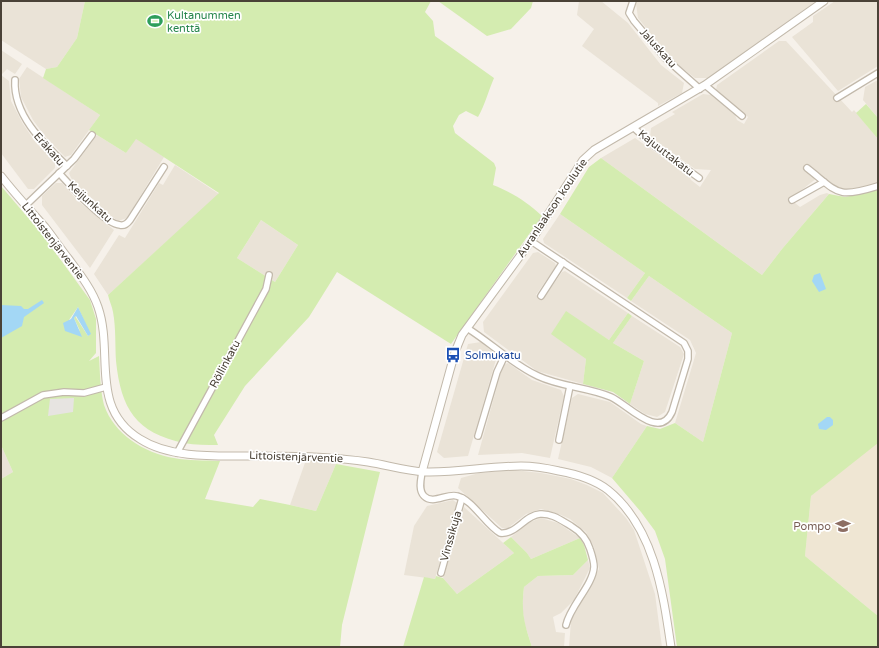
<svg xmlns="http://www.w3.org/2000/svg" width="879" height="648" viewBox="0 0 879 648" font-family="'Varela Round',sans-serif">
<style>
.residential{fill:#eae3d7}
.education{fill:#efe6d3}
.green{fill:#d4ecb0;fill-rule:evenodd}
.parking{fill:#e7e4e1}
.water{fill:#a3d7f5}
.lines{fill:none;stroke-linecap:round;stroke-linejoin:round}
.minor-casing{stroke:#c2b9ab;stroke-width:8}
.tertiary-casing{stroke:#c2b9ab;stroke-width:9}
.minor{stroke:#fff;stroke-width:5.5}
.tertiary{stroke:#fff;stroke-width:7}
.labels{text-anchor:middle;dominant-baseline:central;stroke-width:3.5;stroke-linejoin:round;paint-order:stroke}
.leisure-label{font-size:11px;fill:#27864d;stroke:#fff;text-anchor:start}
.street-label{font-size:11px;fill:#4a4237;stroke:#fff}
.transit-label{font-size:11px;fill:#164399;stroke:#fff;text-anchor:start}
.education-label{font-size:11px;fill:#785e54;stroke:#fff;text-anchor:end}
</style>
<rect width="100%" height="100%" fill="#f6f1ea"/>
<g class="residential">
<polygon points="1,1 85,1 77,38 57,67 46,69 1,40"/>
<polygon points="579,1 601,1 628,23 661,65 684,83 682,93 658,106 658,103 582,46 594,29 577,15"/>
<polygon points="638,1 816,1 738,58 708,78 695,78 672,60 638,18 636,4"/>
<polygon points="835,1 878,1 878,66 838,91 792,37 813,22 813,16"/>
<polygon points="779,41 786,41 852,112 854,110 878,139 878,184 853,191 843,190 836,188 809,165 806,169 817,178 790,199 800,207 820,195 827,193 829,194 782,249 762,275 601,158 635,138 689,176 691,180 700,187 711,170 695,169 650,137 651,128 675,114 672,112 703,94 711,95 735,115 737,120 744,124 748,117 716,90 717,85"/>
<polygon points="1,50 22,64 15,74 7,69 1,75 9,81 11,101 23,124 36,143 55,161 55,168 34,189 28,189 1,153"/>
<polygon points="27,67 100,115 71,155 65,157 44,135 33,120 21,97 19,79"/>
<polygon points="878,80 878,118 863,100 865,87"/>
<polygon points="97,135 126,153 135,138 164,157 127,218 118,221 103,210 86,195 71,178 69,173"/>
<polygon points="175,165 219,194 108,295 94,274 119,235 125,238 159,183 163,185"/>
<polygon points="56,183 62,183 78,201 114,230 90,268 42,205 42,196"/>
<polygon points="560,214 645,273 627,298 544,243 543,239"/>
<polygon points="261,220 298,245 275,282 237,258"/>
<polygon points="538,252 555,263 556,266 536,295 543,299 562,272 565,271 628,313 609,340 566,312 552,333 586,359 583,384 537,371 484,332 483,322 533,253"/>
<polygon points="649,276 732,333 703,442 675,423 696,353 690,340 631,301"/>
<polygon points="632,316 680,347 684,354 665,412 657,417 645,414 630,404 644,361 613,343"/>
<polygon points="481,342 497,356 468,456 444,458 437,452 468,344"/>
<polygon points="508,363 532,380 561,390 564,396 550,458 522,453 478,455 503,365"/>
<polygon points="578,394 610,402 641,424 647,426 612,478 591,467 558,459 572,398"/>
<polygon points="1,445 13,472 1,479"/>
<polygon points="306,460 336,464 316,511 290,505"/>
<polygon points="513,470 541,473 571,479 587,485 603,493 626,518 634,530 655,594 662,647 569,647 571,621 599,569 594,547 586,532 570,519 561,515 541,509 526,514 508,528 502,528 458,488 461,478 479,473"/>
<polygon points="453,500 457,503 435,579 404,575 414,526 427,506"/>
<polygon points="464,507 514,553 457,594 443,578"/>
<polygon points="541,518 558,523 580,538 531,559 527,553 511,537 530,522"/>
<polygon points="588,560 590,568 574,600 561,613 553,617 556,632 565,633 564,647 532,647 525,625 522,607 524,587 538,576 573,575"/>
</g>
<polygon class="education" points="877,442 878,443 878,616 805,556 811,496"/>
<g class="green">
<path d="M85 1H431L425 12 433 21 435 36 494 78C488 92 485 105 478 117L466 111 459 115 453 126 455 133 494 163 496 168 493 185C513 193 527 202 542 216L451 344 337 272 309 317 245 386 214 435 218 445C207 445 195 445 184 443 136 433 121 409 116 361 115 345 116 328 113 312 112 306 109 300 108 295L219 193 136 139 126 153 89 130 100 115 43 78 46 69 57 67 77 38ZM261 220 298 245 275 282 237 258Z"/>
<polygon points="438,1 533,1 531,8 511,29 487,36"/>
<polygon points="866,104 878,118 878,139 856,113"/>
<polygon points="601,158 762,275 782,249 829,194 845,197 878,190 878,443 811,496 805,556 878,616 878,647 677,647 665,559 655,531 641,512 612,478 647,426 660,429 675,423 703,442 732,333 649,276 631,301 627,298 645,273 560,214 589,167"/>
<path d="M1 186 41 233 90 300 96 319V353L89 361 99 356C100 372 100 389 104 405 114 434 144 453 174 458 188 461 205 460 220 461L205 499 253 507 260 499 290 505 316 511 336 464 380 472 342 625 340 647H1V479L13 472 1 445ZM78 307 90 334 88 336 75 316 74 318 80 331 69 320Z"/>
<polygon points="566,311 609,340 628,313 632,316 613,343 644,361 630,404 613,392 583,384 586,359 551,334"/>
<path d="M511 537 527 553 531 559 580 538 584 545 588 560 573 575 538 576 524 587C521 612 524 623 532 647H403L424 577 435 579 436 576 443 578 457 594 514 553 503 543Z"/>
</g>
<polygon class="parking" points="74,398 73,412 48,416 50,399"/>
<g class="water">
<polygon points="820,273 826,289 819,292 812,281 814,275"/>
<polygon points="42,300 44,303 24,317 22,326 1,338 1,305 21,306 24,309 28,309"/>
<polygon points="78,307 91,334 88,336 76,316 74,318 82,337 65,331 63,323 71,319"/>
<polygon points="827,417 830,417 833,420 833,425 826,430 819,429 818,424"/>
</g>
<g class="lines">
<g class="minor-casing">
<g id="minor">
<polyline points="633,1 629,13 634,21 665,58 700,89"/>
<path d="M15 80C13 115 43 143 67 166"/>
<polyline points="705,85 742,116"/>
<polyline points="837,98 878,73"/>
<polyline points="634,128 653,145 699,178"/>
<path d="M807 168C839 193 836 199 878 186"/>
<path d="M59 173C70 185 104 224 120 225 124 226 127 224 130 220L164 167"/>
<polyline points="792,200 824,182"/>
<polyline points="26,205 74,159 92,135"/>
<polyline points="541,296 563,262"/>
<path d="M467 328C491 343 512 364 538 376 561 387 588 387 611 397 627 404 659 441 672 412L688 359V351L684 343 531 241"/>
<polyline points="1,418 43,395 64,392 84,393 106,387"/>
<polyline points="478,436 497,372 505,355"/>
<polyline points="559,440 570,386"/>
<polyline points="177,453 266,289 269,275"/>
<path d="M422 472C421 479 418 490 424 496 433 505 447 493 457 496 473 500 485 524 500 533 516 535 525 515 540 514 552 513 562 521 571 526 581 532 587 539 590 549 592 555 594 561 594 567 593 585 570 606 566 625"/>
<polyline points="441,573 462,498"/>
</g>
</g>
<g class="tertiary-casing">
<g id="tertiary">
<path d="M1 176C15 194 30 210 45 227 53 237 60 248 68 258 79 273 92 289 98 307 114 353 89 408 140 439 174 461 227 455 267 456 301 456 334 457 368 462 387 465 405 471 425 472 457 473 488 466 521 466 533 466 546 468 559 471 575 474 594 479 608 490 654 527 663 592 671 647"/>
<polyline points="422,472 455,352 462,335 531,241 583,160 594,150 705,85 824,1"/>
</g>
</g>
<use href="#minor" class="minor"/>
<use href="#tertiary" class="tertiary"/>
</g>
<defs>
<g id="stadium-bare" transform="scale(1.2)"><path d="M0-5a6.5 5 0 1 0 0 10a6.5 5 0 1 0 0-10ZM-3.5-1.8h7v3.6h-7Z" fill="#2e9e5b" stroke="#fff" stroke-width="2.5" paint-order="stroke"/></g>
<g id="bus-bare" transform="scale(1.2)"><path d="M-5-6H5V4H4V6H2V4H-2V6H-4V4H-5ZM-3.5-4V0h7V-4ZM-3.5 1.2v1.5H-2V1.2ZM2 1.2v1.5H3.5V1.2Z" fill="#1a4fb4" stroke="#fff" stroke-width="2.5" paint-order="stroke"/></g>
<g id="school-bare" transform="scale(1.2)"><path d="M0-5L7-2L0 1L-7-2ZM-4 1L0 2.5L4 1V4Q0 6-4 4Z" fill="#8d6e63" stroke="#fff" stroke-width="2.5" paint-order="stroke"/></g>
</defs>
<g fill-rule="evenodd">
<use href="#stadium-bare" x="155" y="21"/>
<use href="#bus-bare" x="453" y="355"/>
<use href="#school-bare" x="843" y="526"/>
</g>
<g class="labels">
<g class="leisure-label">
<text x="167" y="15">Kultanummen<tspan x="167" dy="13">kenttä</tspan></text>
</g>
<g class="street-label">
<text transform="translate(658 48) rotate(48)">Jaluskatu</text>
<text transform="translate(49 149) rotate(49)">Eräkatu</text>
<text transform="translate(666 153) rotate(38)">Kajuuttakatu</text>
<text transform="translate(90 202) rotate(42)">Keijunkatu</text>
<text transform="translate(552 208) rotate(-56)">Auranlaakson koulutie</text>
<text transform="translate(53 241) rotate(52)">Littoistenjärventie</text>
<text transform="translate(225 364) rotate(-62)">Röllinkatu</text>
<text transform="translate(296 457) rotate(2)">Littoistenjärventie</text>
<text transform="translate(451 536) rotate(-74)">Vinssikuja</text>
</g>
<g class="transit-label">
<text x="465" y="355">Solmukatu</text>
</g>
<g class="education-label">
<text x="831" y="526">Pompo</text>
</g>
</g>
<rect width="879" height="648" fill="none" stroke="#4a4237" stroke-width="4"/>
</svg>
